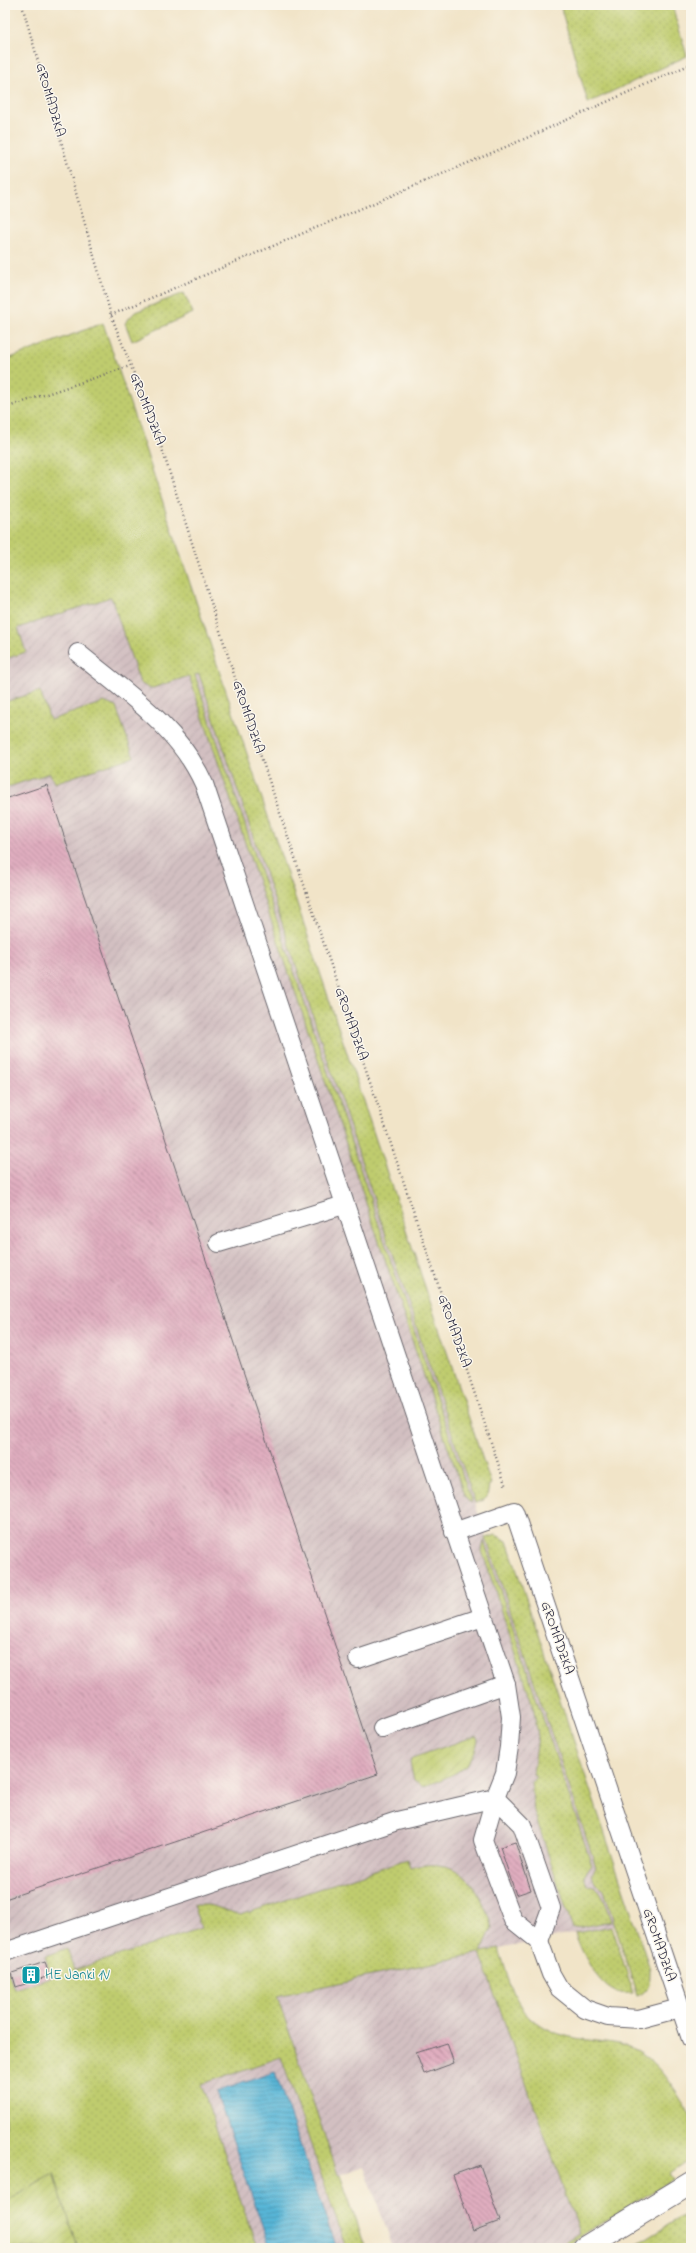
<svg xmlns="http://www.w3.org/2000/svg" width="696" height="2253" viewBox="0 0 696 2253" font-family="'Indie Flower',sans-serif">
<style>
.industrial{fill:url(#industrial-furrows)}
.grass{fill:url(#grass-dots);stroke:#707754}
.garden{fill:url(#garden-furrows);stroke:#707754}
.water{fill:url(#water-rules);stroke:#3e6c89}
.building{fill:url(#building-back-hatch)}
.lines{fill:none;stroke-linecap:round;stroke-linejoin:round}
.service-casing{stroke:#6a666c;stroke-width:20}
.minor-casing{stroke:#6a666c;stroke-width:24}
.path{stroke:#6a666c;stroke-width:2.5;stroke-dasharray:1 3;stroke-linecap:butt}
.service{stroke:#fff;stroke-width:18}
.minor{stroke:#fff;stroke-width:22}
.labels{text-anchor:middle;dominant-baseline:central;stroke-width:3;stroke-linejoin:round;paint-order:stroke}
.street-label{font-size:14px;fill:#22223b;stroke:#fbf7ec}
.culture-label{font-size:14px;fill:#0d838f;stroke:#fbf7ec;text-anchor:start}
</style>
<defs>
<pattern id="industrial-furrows" width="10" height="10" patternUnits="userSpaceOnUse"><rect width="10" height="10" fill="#d2bfc1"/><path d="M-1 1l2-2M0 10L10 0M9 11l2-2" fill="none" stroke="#b4a4a7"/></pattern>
<pattern id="grass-dots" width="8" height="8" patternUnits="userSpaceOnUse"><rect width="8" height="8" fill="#bfcc6e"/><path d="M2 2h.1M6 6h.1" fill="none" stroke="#a4af60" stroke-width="1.8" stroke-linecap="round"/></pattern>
<pattern id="garden-furrows" width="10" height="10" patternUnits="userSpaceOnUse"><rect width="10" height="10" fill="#bfcc6e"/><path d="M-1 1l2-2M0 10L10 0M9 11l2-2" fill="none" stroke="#a4af60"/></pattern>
<pattern id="water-rules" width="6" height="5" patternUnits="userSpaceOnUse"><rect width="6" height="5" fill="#59b6d7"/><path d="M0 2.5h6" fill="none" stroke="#4994b0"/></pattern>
<pattern id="building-back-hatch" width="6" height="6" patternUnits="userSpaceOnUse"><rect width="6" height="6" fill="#e0adbf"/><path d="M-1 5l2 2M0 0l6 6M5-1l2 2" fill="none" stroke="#b58c9c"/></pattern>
</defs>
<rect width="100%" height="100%" fill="#fbf7ec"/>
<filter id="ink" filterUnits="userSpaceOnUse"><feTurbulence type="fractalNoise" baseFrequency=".025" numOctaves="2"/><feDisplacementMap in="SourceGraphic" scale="8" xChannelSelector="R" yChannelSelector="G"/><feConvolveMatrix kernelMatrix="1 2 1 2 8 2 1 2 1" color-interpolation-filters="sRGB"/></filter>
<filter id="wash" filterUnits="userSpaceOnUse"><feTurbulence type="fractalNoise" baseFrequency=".012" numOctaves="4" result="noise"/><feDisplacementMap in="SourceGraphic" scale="16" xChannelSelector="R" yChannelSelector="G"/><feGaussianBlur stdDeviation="0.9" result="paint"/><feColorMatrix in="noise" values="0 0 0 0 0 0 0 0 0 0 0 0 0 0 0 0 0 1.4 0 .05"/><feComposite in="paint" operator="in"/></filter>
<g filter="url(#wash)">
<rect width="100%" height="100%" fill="#f1e4c8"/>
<polygon class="industrial" points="154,540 155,686 199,674 596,1867 592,1875 595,1883 604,1890 616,1925 480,1953 579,2233 554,2248 393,2248 364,2166 339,2175 363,2248 237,2248 179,2101 5,2202 5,621"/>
<g class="grass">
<polygon points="560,5 672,5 687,56 588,103"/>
<polygon points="184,293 193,313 132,341 125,323 135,312"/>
<polygon points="103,323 491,1484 489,1485 487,1497 484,1500 475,1503 199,674 195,675 472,1503 468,1501 464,1495 189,676 150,689 140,683 111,597 18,628 26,652 5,659 5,360"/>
<polygon points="40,691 50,720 104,702 116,707 134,757 54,783 50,773 5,788 5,702"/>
<path d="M496 1535 507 1541 650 1969C650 1982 650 1991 637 1996L604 1890 595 1883 592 1875 596 1867 486 1538Z"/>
<path d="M484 1541 592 1865 584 1876 587 1885C604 1884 606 1909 611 1921L573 1929 534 1812 531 1782 536 1776 533 1774 538 1736 533 1706 482 1551Z"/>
<path d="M407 1859 410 1868C461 1854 479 1886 492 1928L481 1952 499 1949C507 1972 512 2001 531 2018 554 2039 584 2039 614 2043 645 2048 661 2070 678 2095 682 2102 689 2111 691 2119 694 2131 691 2146 691 2158L669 2173 673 2179 561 2248H554L579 2233 480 1953 277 1996 338 2175H340L366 2248H346L281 2057 201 2084 257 2248H78L54 2174 5 2202V1969L7 1968 14 1989 51 1977 45 1956 67 1948 75 1970 201 1928 193 1905H210L241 1915Z"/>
<path d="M612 1926 633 1993C629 1993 624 1994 620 1993 599 1990 581 1951 575 1933Z"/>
<polygon points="688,2213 691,2214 691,2248 630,2248"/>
</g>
<g class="garden">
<path d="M476 1736 478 1739C474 1771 449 1776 423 1787L414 1780 410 1763 412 1758Z"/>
<polygon points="54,2174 78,2248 5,2248 5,2202"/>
</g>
<polygon class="water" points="275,2072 336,2248 270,2248 216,2092"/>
<g id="blocks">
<g class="building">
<polygon points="47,785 378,1774 5,1899 5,799"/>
<polygon points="515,1842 531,1890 516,1895 500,1847"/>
<polygon points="45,1962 49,1976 16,1987 12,1973"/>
<polygon points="447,2043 454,2063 424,2074 416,2053"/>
<polygon points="480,2165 500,2221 473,2231 453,2175"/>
</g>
</g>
</g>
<g filter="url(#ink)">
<use href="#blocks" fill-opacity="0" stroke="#6a666c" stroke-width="1"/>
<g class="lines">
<g class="service-casing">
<g id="service">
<path d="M78 653C125 692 178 726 204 784L506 1684 511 1717 509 1747 505 1773 495 1798 483 1840 513 1920 539 1941 551 1974 559 1988 585 2009 608 2017 639 2019 680 2008"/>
<polyline points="219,1243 344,1205"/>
<polyline points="454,1532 514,1511 691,2039"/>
<polyline points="358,1659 483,1617"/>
<polyline points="382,1728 506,1684"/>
<polyline points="495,1798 522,1825 551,1908 539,1941"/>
<polyline points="5,1952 397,1821 495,1798"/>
</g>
</g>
<g class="minor-casing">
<polyline id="minor" points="584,2248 691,2183"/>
</g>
<g class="path">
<polyline points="22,5 111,315 156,430 245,709 506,1487"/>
<polyline points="111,315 522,140 691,64"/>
<polyline points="5,408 130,366"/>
</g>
<use href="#service" class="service"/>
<use href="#minor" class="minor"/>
</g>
</g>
<defs>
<g id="building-square" transform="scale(1)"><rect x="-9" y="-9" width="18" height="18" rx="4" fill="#0f9aa8" stroke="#fbf7ec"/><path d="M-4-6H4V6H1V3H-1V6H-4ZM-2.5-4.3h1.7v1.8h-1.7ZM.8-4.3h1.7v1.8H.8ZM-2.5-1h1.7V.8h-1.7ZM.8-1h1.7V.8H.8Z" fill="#fff"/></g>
</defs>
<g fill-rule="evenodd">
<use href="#building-square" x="31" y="1975"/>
</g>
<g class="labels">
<g class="street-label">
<text transform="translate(50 100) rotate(74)">GROMADZKA</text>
<text transform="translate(147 409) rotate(69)">GROMADZKA</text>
<text transform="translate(248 717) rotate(72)">GROMADZKA</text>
<text transform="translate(351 1024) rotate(71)">GROMADZKA</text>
<text transform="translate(454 1331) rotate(71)">GROMADZKA</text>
<text transform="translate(557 1638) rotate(71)">GROMADZKA</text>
<text transform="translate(659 1945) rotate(71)">GROMADZKA</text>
</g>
<g class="culture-label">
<text x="45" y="1975">HE Janki 1V</text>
</g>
</g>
<rect width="696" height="2253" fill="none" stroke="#fbf7ec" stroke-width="20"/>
</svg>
